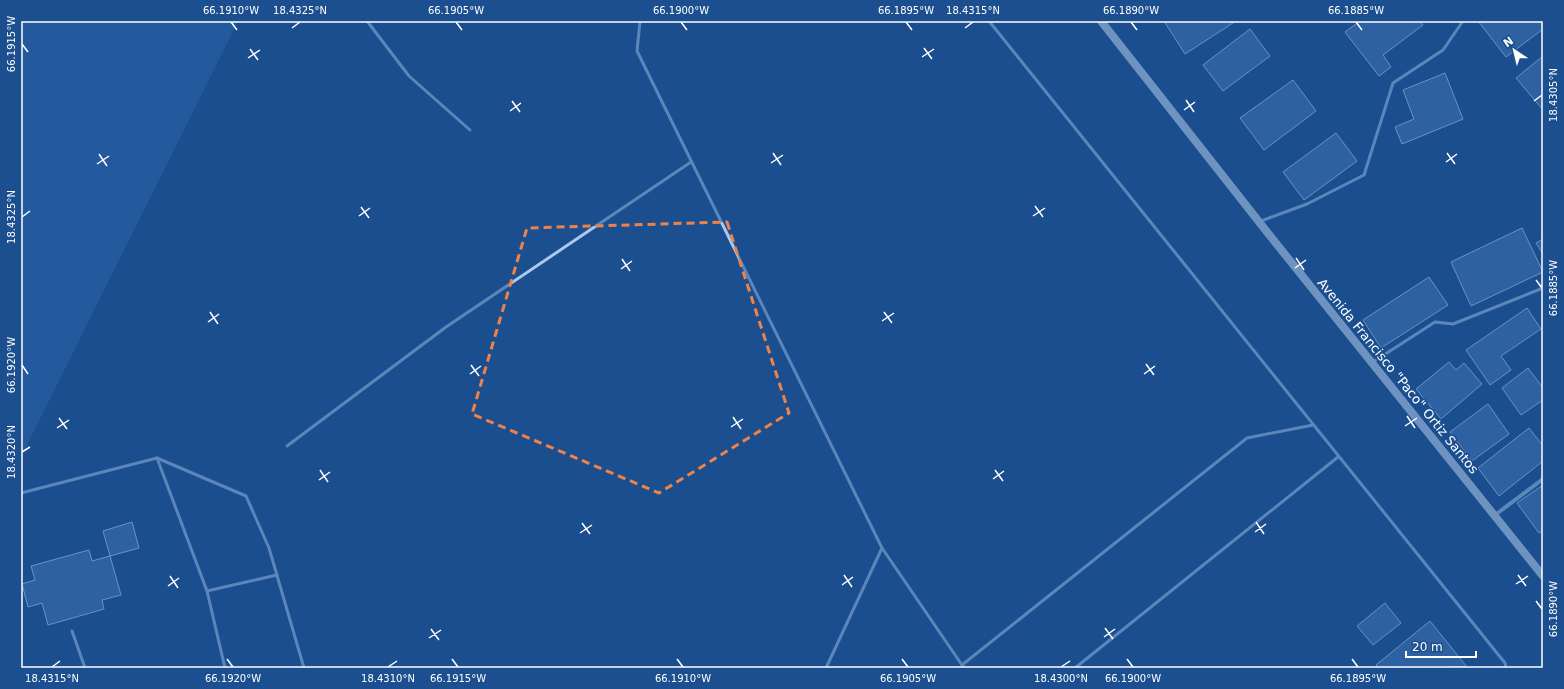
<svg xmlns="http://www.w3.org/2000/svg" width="1564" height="689" viewBox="0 0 1564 689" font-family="'DejaVu Sans',sans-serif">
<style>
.green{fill:#2e69ad}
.building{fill:#4478b7;stroke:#cfe3fa}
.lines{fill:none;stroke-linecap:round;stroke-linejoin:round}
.lane{stroke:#a9c9ee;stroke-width:3}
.street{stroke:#a9c9ee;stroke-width:4}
.secondary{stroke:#d6e6fa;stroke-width:8}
.marked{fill:none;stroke:#ee8249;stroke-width:3;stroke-dasharray:8 5;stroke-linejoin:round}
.ticks{fill:none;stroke:#fff;stroke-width:1.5}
.labels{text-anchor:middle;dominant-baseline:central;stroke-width:3.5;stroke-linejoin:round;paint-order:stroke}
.street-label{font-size:13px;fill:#fff;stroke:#1b4f8f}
.neatline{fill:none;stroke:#fff;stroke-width:1.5}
.ticks-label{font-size:10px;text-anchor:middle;fill:#fff}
</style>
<rect width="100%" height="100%" fill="#1b4f8f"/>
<polygon class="green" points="21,21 238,21 21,457"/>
<g class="building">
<polygon points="1164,21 1236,21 1185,54"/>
<polygon points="1360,21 1420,21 1423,25 1383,55 1391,67 1379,76 1345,32"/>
<polygon points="1478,21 1543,21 1543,29 1506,57"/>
<polygon points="1250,29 1270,56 1223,91 1203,65"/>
<polygon points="1543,56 1543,110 1516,78"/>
<polygon points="1445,73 1463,119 1402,144 1395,127 1414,119 1403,90"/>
<polygon points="1293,80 1316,111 1264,150 1240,118"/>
<polygon points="1336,133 1357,161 1304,200 1283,172"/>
<polygon points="1522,228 1543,272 1471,306 1451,262"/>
<polygon points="1543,239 1543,254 1536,243"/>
<polygon points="1429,277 1448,305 1381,348 1363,320"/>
<polygon points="1527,308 1541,329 1501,356 1511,370 1490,385 1466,350"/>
<polygon points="1449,362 1456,370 1464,363 1482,384 1441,419 1416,389"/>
<polygon points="1528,368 1543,388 1543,400 1521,415 1502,388"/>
<polygon points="1488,404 1509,434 1472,461 1450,432"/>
<polygon points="1529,428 1543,446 1543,461 1499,496 1478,468"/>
<polygon points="1543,485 1543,530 1539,533 1517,503"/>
<polygon points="132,522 139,548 110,556 103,531"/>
<polygon points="89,550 92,561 110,556 121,595 102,600 104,609 48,625 42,603 28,607 22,584 35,580 31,566"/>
<polygon points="1385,603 1401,623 1373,645 1357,626"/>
<polygon points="1430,621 1467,667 1378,668 1376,665"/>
</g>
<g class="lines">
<g class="lane">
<polyline points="367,21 409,76 470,130"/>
<polyline points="640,21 637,51 882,548 826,668"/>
<polyline points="989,21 1505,663 1506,668"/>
<polyline points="1261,221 1307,204 1364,175 1393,83 1443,50 1463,21"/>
<polyline points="1373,362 1435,322 1453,324 1543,288"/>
<polyline points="287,446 446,327 691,162"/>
<polyline points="157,458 207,591 277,575"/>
<polyline points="21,493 157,458 246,496 269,548 304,668"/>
<polyline points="882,548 964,668"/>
<polyline points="207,591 225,668"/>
<polyline points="72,631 85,668"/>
<polyline points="962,665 1247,438 1313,425"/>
<polyline points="1075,668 1338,457"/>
</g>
<polyline class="street" points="1495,515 1543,479"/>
<polyline class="secondary" points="1101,21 1267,232 1543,576"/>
</g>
<path d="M0 0H1564V689H0ZM727 222 789 413 659 493 472 414 527 228Z" fill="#1b4f8f" fill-opacity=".55" fill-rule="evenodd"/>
<path class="marked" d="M727 222 789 413 659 493 472 414 527 228Z"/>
<path class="ticks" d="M231 22 237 30M456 22 462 30M681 22 687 30M906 22 912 30M1131 22 1137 30M1356 22 1362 30M292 28 300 22M965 28 973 22M22 44 28 52M924 48 932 59M250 49 258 60M922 57 934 49M248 58 260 50M1186 100 1194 112M512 101 520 112M1534 101 1542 95M1184 110 1195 102M510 111 521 103M773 153 781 165M1447 153 1455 164M99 154 107 166M1446 162 1457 154M771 163 783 155M97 164 109 156M1035 206 1043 217M361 207 369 218M359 216 370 208M1033 216 1045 208M22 217 30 211M1296 258 1304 270M622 259 630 271M1295 268 1306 260M621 269 632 261M1536 280 1542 288M210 312 218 324M884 312 892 323M882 321 894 313M208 322 219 314M1146 364 1154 375M22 365 28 374M471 365 479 376M470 374 481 366M1144 374 1155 366M1407 416 1415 428M733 417 741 429M59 418 67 429M1405 426 1417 418M731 427 743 419M57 428 69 420M22 452 30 447M320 470 328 482M995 470 1003 481M993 479 1004 471M319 480 330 472M1256 522 1264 534M582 523 590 534M1255 532 1266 524M580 533 592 525M844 575 852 587M1518 575 1526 586M170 576 178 588M1516 584 1528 576M842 585 853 577M168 586 179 578M1536 601 1542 609M1105 628 1113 639M431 629 439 640M1104 637 1115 629M429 638 441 630M227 659 233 667M452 659 458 667M677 659 683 667M902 659 908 667M1127 659 1133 667M1352 659 1358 667M52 667 60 661M388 667 397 661M1061 667 1070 661"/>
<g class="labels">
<g class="street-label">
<text transform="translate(1398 376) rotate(51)">Avenida Francisco "Paco" Ortiz Santos</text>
</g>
</g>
<rect width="1564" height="689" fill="none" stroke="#1b4f8f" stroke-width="44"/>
<g transform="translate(1514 50) rotate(325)" stroke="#1b4f8f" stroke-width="3" paint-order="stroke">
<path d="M0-3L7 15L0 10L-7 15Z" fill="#ffffff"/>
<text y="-6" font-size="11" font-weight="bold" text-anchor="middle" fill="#ffffff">N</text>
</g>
<path d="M1406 651v6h70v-6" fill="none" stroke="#ffffff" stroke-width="2"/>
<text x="1412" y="651" font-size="12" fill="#ffffff" stroke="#1b4f8f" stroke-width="3" paint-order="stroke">20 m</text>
<rect x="22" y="22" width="1520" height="645" class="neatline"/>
<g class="ticks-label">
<text x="231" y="14">66.1910°W</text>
<text x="300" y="14">18.4325°N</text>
<text x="456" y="14">66.1905°W</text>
<text x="681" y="14">66.1900°W</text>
<text x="906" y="14">66.1895°W</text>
<text x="973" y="14">18.4315°N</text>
<text x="1131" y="14">66.1890°W</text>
<text x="1356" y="14">66.1885°W</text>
<text transform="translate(11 44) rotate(-90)" y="4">66.1915°W</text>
<text transform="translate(1553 95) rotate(-90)" y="4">18.4305°N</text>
<text transform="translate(11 217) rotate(-90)" y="4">18.4325°N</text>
<text transform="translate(1553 288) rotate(-90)" y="4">66.1885°W</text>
<text transform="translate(11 365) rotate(-90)" y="4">66.1920°W</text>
<text transform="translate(11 452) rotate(-90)" y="4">18.4320°N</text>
<text transform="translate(1553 609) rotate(-90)" y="4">66.1890°W</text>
<text x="52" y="682">18.4315°N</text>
<text x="233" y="682">66.1920°W</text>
<text x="388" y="682">18.4310°N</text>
<text x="458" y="682">66.1915°W</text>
<text x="683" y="682">66.1910°W</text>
<text x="908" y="682">66.1905°W</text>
<text x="1061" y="682">18.4300°N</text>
<text x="1133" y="682">66.1900°W</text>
<text x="1358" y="682">66.1895°W</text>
</g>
</svg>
